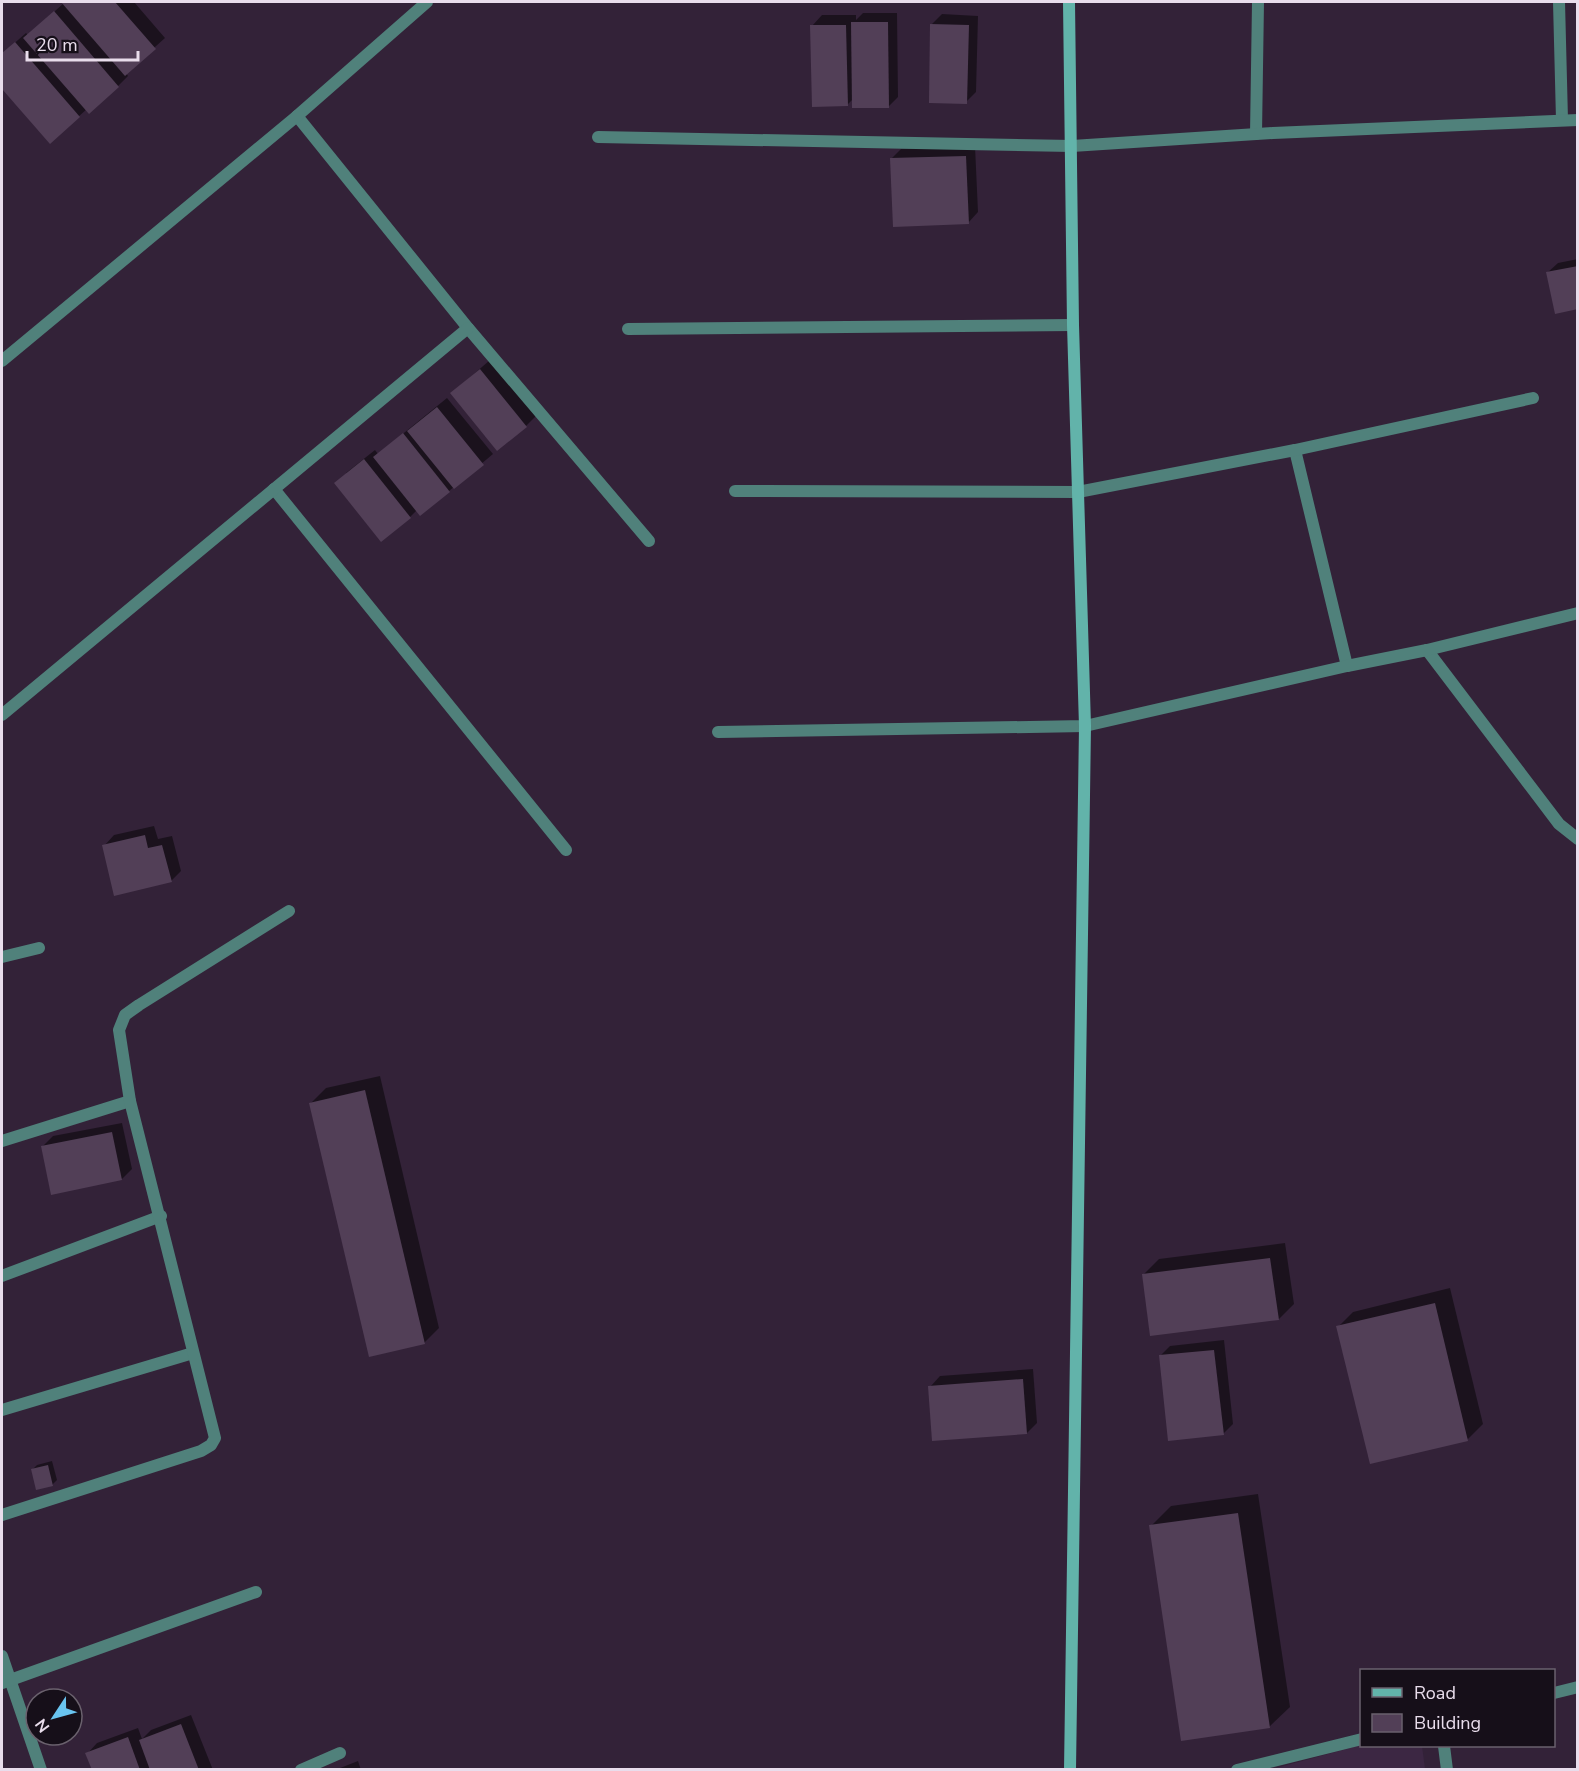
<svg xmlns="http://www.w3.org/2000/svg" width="1579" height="1771" viewBox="0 0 1579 1771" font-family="'Nunito Sans',sans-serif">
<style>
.built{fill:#3c2743}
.shadow{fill:#0007}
.building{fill:#523f57}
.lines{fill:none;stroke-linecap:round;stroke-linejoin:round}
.lane{stroke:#50817b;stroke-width:12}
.street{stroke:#50817b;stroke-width:12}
.secondary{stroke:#62b3aa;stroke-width:12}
</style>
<rect width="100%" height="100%" fill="#332238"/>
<polygon class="built" points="1361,1745 1422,1746 1425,1769 1269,1770"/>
<g class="shadow">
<polygon points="63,2 134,2 165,38 126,73 128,76 118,86 89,111 87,109 50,142 2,86 2,54 26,33 28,35 64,3"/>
<polygon points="863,13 897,13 898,97 888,107 853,99 847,105 812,26 822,15 856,15 856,20"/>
<polygon points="942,14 978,16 976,92 966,102 932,24"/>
<polygon points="975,146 978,212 968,223 891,159 901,149"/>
<polygon points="1578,259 1578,308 1547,273 1558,263"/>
<polygon points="490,360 536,416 526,426 452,393"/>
<polygon points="447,398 493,454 449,491 417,510 410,517 346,473 375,450 378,454"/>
<polygon points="154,826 158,839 172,836 181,871 171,881 104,846 114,835"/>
<polygon points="380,1076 439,1328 424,1343 311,1103 326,1088"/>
<polygon points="122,1123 132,1169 122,1179 43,1146 53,1136"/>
<polygon points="1285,1243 1294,1304 1279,1319 1144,1274 1159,1259"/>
<polygon points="1450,1288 1483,1424 1468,1439 1338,1327 1353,1312"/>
<polygon points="1224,1340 1233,1424 1223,1434 1160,1356 1170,1346"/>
<polygon points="1033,1369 1037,1423 1027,1433 930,1387 940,1376"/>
<polygon points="52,1461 57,1480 52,1485 32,1470 37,1465"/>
<polygon points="1258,1494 1290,1707 1269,1727 1151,1526 1171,1506"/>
<polygon points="191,1715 213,1770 93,1770 87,1754 97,1743 138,1728 142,1739 151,1730"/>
<polygon points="358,1761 361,1770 335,1770"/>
</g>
<g class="building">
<polygon points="61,2 115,2 156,49 125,76"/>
<polygon points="54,11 119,87 89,114 23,38"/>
<polygon points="851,22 888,22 889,108 852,108"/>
<polygon points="930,24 969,25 967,104 929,103"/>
<polygon points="810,25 846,25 848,106 812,107"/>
<polygon points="15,42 80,117 50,144 2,89 2,53"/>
<polygon points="966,156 969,224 893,227 890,158"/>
<polygon points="1578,266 1578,309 1555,314 1546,272"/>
<polygon points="480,369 527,427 497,451 450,393"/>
<polygon points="437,407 484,465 454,489 407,431"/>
<polygon points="403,433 450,492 420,516 373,457"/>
<polygon points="364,459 411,518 381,542 334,483"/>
<polygon points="145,835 148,848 162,845 172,882 114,896 102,845"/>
<polygon points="365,1090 425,1344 369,1357 309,1103"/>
<polygon points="112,1132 122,1180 51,1195 41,1146"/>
<polygon points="1270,1258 1279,1320 1150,1336 1142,1274"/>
<polygon points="1435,1303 1468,1441 1370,1464 1336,1326"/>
<polygon points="1214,1350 1224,1435 1168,1441 1159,1355"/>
<polygon points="1023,1379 1027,1434 932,1441 928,1386"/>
<polygon points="48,1465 53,1486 36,1490 31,1469"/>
<polygon points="1238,1513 1270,1728 1181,1741 1149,1525"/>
<polygon points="181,1724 199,1770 150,1770 139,1740"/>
<polygon points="128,1737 140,1770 92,1770 85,1753"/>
</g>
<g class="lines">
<polyline class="lane" points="1444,1746 1447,1770"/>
<g class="street">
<polyline points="1559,2 1562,120"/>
<polyline points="297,116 468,328 649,541"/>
<polyline points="1256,134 1258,2"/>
<polyline points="598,137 1072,146 1273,133 1578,120"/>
<polyline points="628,329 1073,325"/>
<polyline points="2,361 297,116 427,2"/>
<polyline points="1295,450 1347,666"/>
<polyline points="274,489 566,850"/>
<polyline points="735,491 1078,492 1295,450 1533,398"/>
<polyline points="1427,650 1559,824 1578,839"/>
<polyline points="2,715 468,328"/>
<polyline points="718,732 1085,726 1347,666 1427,650 1578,613"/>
<polyline points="2,957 39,948"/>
<polyline points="2,1141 130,1101"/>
<polyline points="2,1276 161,1216"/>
<polyline points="2,1410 193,1353"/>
<polyline points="2,1515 201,1451 211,1445 215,1438 130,1101 119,1030 125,1015 139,1005 289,911"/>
<polyline points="2,1656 41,1770"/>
<polyline points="2,1683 256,1592"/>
<polyline points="1554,1693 1578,1687"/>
<polyline points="301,1770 340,1753"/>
<polyline points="1237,1770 1362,1739"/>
</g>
<polyline class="secondary" points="1069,2 1073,325 1085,726 1070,1770"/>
</g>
<rect width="1579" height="1771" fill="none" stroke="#e9ddec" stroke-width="6"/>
<rect x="1360" y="1669" width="195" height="78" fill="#160f19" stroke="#6a616d" stroke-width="1.5"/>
<rect x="1372" y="1688" width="30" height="9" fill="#62b3aa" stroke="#6a616d" stroke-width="1.5"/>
<text x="1414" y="1699" font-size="18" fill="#e9ddec">Road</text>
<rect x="1372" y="1714" width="30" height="18" fill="#523f57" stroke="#6a616d" stroke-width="1.5"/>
<text x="1414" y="1729" font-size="18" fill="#e9ddec">Building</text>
<g transform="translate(54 1717) rotate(234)"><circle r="28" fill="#160f19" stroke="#6a616d" stroke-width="1.5"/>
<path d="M0-4.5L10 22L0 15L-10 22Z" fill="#69c4f0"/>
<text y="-9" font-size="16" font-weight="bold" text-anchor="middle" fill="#e9ddec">N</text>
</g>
<path d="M27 51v9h111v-9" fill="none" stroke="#e9ddec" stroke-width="3"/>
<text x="36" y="51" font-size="18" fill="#e9ddec" stroke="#160f19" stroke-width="4.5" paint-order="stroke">20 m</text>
</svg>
